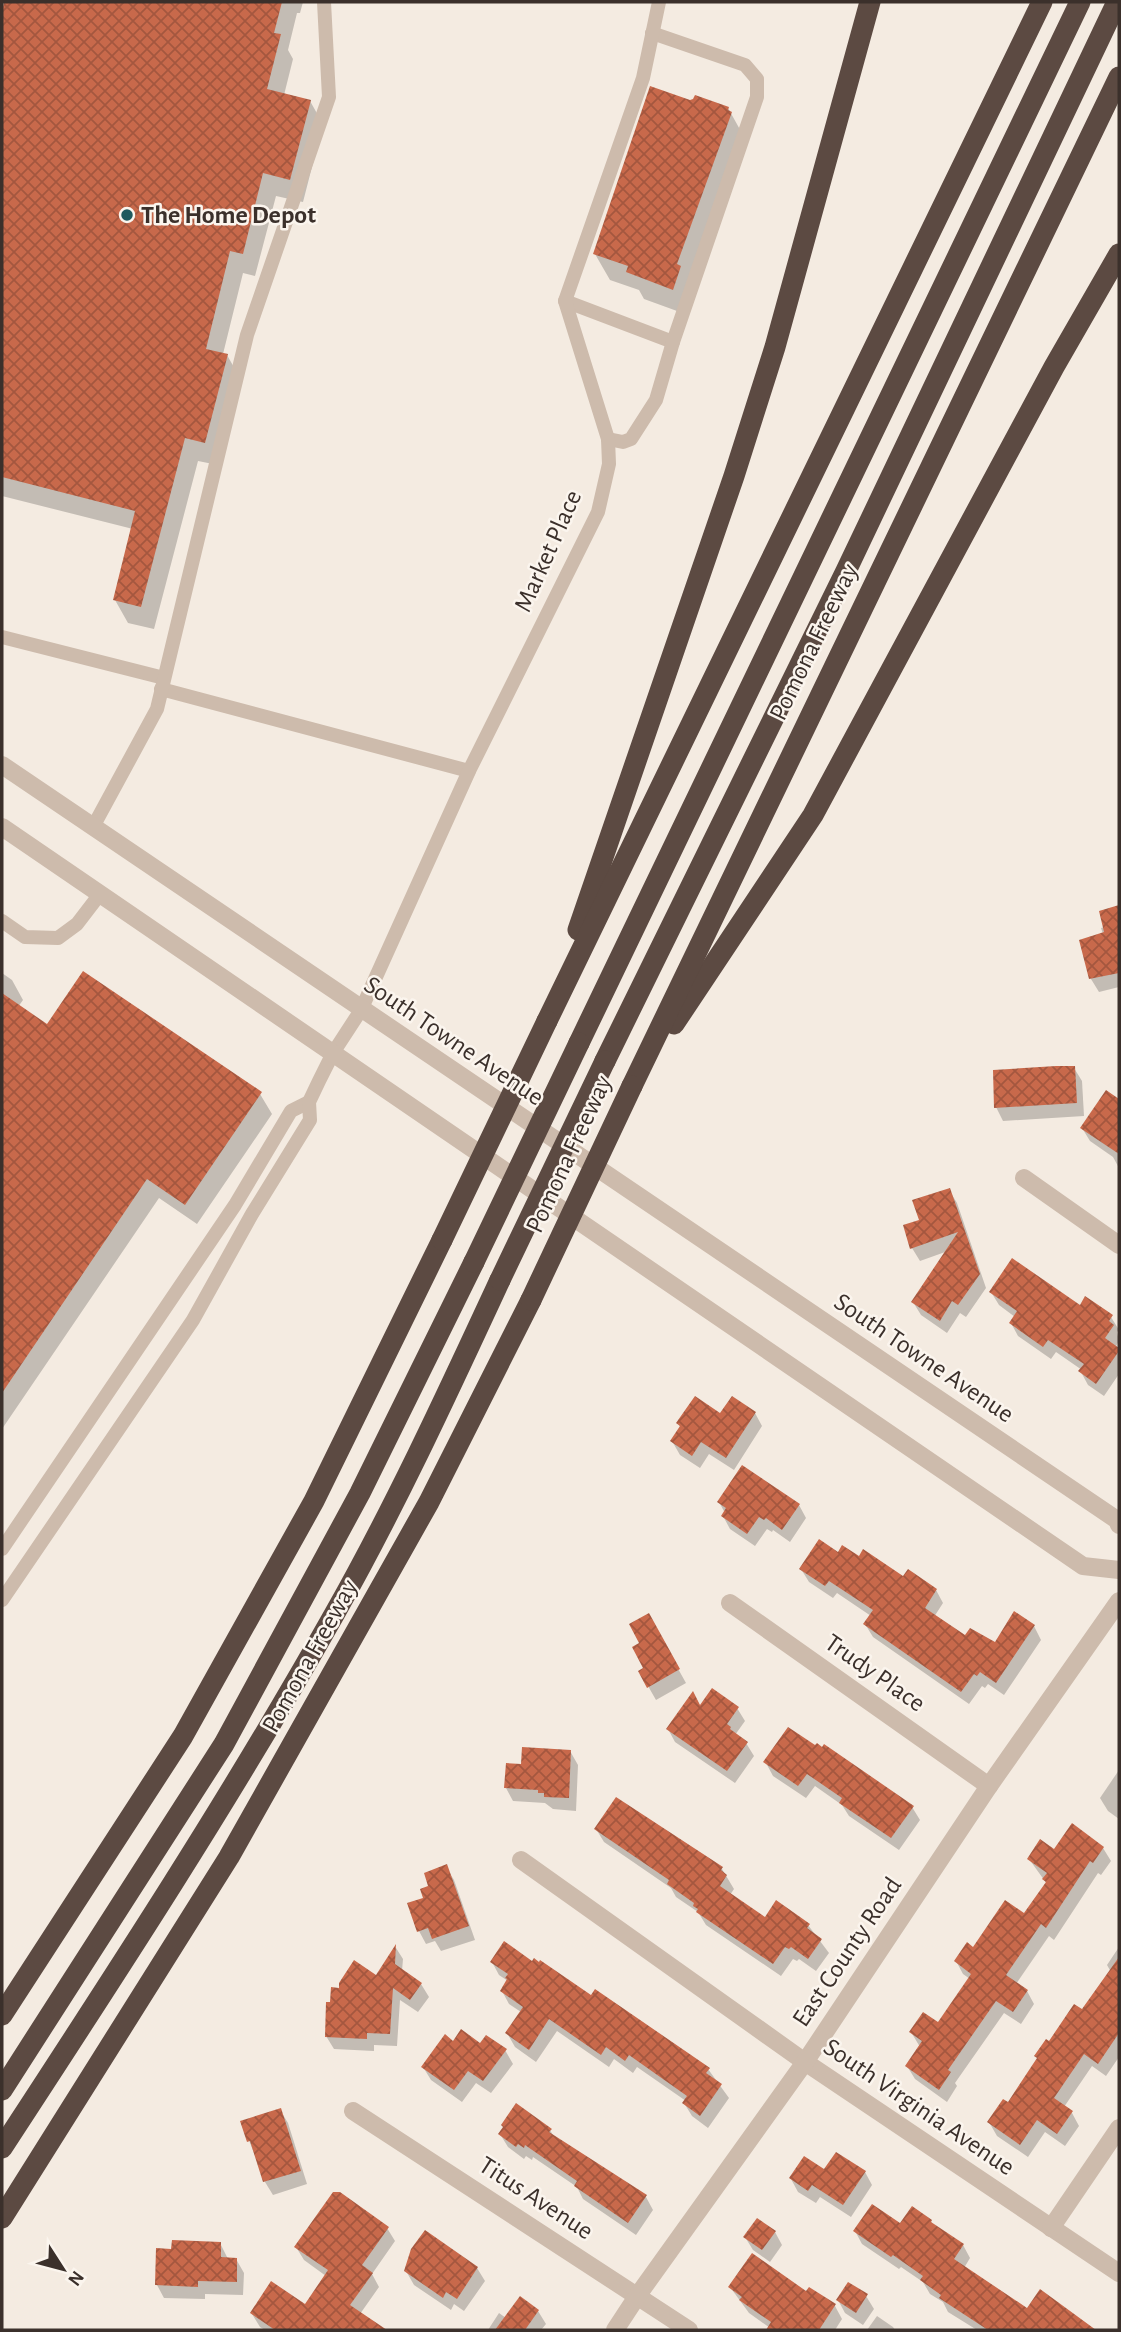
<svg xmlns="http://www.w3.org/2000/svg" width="1121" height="2332" viewBox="0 0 1121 2332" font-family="'Alegreya Sans',sans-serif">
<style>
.shadow{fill:#0003}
.building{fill:url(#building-cross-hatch)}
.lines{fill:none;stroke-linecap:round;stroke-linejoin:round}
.lane{stroke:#cdbbac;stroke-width:14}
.street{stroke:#cdbbac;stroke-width:18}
.highway{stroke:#5c4a42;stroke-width:21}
.highway-bridge{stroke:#5c4a42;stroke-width:21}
.poi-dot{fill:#1f5a5e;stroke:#fbf5ee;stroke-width:2.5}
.labels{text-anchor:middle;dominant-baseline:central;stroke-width:5;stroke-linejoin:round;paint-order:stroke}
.poi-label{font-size:26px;font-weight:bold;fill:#3b302b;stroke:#fbf5ee;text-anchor:start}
.street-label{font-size:26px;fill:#3b302b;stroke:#fbf5ee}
</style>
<defs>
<pattern id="building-cross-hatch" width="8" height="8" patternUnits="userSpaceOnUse" patternTransform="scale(1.75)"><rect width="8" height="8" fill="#c8694b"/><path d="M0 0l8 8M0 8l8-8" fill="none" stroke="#a4573f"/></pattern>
</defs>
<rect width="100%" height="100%" fill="#f4ebe1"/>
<g class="shadow">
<polygon points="6,2 303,2 300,13 297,13 288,50 293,59 284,95 310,101 323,124 303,202 276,196 255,276 243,273 223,354 227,355 240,378 218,465 198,461 154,629 128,623 115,600 133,529 2,496 2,18"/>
<polygon points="690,102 728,108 743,135 688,315 644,299 639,290 610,280 595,254"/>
<polygon points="1119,907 1119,987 1099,992 1091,979 1103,934 1101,928 1105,927 1101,912"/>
<polygon points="2,973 12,980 23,1000 18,1007 47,1026 260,1094 272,1114 197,1224 159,1198 2,1429"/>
<polygon points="1074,1068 1082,1081 1084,1116 1003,1121 996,1107"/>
<polygon points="1106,1092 1119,1101 1119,1168 1113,1157 1090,1141 1082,1128"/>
<polygon points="949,1190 957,1203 986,1288 966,1317 960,1313 947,1333 921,1315 913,1302 948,1251 920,1261 912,1248 921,1221"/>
<polygon points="991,1292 1080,1307 1111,1317 1119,1330 1117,1332 1119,1341 1115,1348 1119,1351 1119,1374 1104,1396 1088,1385 1081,1372 1082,1370 1056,1352 1051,1359 1018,1336 1011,1323 1015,1317 999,1305"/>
<polygon points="755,1413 762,1426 734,1470 709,1454 700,1468 680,1455 672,1441 681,1428 678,1424 721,1415"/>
<polygon points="719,1502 799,1505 806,1518 790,1542 773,1530 772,1532 767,1529 755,1546 730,1529 723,1516 725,1513"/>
<polygon points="838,1554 860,1558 904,1579 936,1590 943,1603 934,1617 965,1638 995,1644 1034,1626 1041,1640 1004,1695 988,1684 985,1688 982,1686 969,1704 873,1637 865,1624 871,1616 837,1593 833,1598 809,1582 801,1569"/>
<polygon points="648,1615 686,1683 656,1700 640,1672 646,1669 642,1643"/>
<polygon points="700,1708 737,1708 745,1721 735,1735 746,1743 754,1756 735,1783 675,1742 668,1729"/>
<polygon points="788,1729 912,1807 920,1820 899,1850 849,1816 842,1805 815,1786 806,1798 773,1776 766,1763"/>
<polygon points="570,1751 578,1765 576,1811 553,1809 545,1803 513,1801 506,1788 523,1765"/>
<polygon points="1119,1770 1119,1819 1108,1811 1100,1798"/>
<polygon points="596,1829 722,1869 734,1889 730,1895 766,1919 808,1925 829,1953 816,1971 799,1959 797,1961 793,1959 781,1976 706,1925 698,1912 676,1897 671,1888 604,1842"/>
<polygon points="1103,1848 1111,1861 1101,1875 1098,1873 1054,1940 1049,1936 1016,1984 1027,1991 1034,2004 1021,2024 1004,2013 955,2083 957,2086 947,2102 915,2079 907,2066 920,2047 911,2032 938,2024 970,1979 963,1974 956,1961 1024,1915 1047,1884 1029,1859 1054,1851"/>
<polygon points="446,1867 454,1880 475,1940 441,1951 435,1941 426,1944 419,1931 409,1904 425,1899 430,1887"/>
<polygon points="1119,1947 1119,2057 1106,2076 1092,2066 1064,2107 1072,2113 1079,2126 1065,2146 1045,2132 1028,2157 997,2136 989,2122 1008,2104 1049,2044 1082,2012 1111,1972 1107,1965"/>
<polygon points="396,1948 403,1959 402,1971 421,1984 429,1997 418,2012 400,2000 397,2046 374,2045 374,2051 334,2049 326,2036 332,2004 341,1990 377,1977"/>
<polygon points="492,1962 533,1963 708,2069 729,2098 708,2128 692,2116 684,2103 686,2101 637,2067 633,2073 614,2059 609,2067 557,2031 536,2062 515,2047 507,2033 521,2012 509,2004 502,1991 508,1981 499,1975"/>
<polygon points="454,2043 481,2045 505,2050 513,2064 491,2093 476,2083 462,2102 431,2080 423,2067"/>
<polygon points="280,2110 288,2123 307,2184 273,2195 265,2182 242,2122"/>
<polygon points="505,2128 550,2130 554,2137 646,2197 653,2210 636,2235 583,2199 577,2187 533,2157 532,2160 526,2156 524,2159 508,2147 500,2134"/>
<polygon points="825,2172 865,2172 872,2185 851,2217 820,2197 816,2203 798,2192 791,2179"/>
<polygon points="931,2221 933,2226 963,2245 970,2258 964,2268 1027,2311 1041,2291 1093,2330 977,2330 948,2312 943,2302 930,2294 923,2282 901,2267 899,2269 862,2244 855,2231"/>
<polygon points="387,2228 395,2241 372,2274 379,2287 360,2314 384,2330 265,2330 260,2327 252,2314 306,2306 326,2276 304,2260 296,2247"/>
<polygon points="775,2232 782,2245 770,2262 753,2250 745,2237"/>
<polygon points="220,2243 228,2259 236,2259 244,2273 243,2295 205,2294 205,2299 164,2298 157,2285 173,2250"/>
<polygon points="477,2268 485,2281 464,2311 454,2304 451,2310 414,2285 406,2271"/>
<polygon points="730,2287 807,2294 835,2306 842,2319 835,2330 773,2330 749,2313"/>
<polygon points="866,2296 874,2309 863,2325 845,2313 838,2300"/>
<polygon points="538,2311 546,2324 541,2330 488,2330 499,2313 506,2318"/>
<polygon points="877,2316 893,2327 895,2330 867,2330"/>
</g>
<g class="building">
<polygon points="4,2 282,2 274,33 281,34 267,89 311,100 290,180 263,173 243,254 230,251 206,349 228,354 205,443 185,438 141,607 113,600 135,511 2,477 2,11"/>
<polygon points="650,86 690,100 693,99 695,95 729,107 728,110 732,112 677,264 681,266 673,290 626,272 628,266 593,254"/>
<polygon points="1119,905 1119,973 1089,979 1079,940 1104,932 1099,911"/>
<polygon points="83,971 262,1092 185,1205 147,1179 2,1393 2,993 47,1024"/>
<polygon points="1056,1066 1075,1066 1077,1103 994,1108 993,1070"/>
<polygon points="1106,1090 1119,1099 1119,1154 1080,1128"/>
<polygon points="950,1188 980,1274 958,1305 952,1301 940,1321 911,1302 958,1232 910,1249 903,1225 919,1220 912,1200"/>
<polygon points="1012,1258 1080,1305 1085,1296 1113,1315 1109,1321 1114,1325 1105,1338 1119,1348 1119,1351 1096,1384 1078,1371 1084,1364 1048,1340 1043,1347 1009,1323 1017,1311 989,1292"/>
<polygon points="695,1396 720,1413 732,1396 756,1412 726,1458 701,1442 692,1456 670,1441 680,1426 676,1423"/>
<polygon points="742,1465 800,1504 782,1530 766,1518 764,1520 759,1517 747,1534 721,1516 726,1508 717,1502"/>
<polygon points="819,1539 838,1552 842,1545 859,1556 863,1549 903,1576 908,1569 937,1589 925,1608 965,1635 970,1628 995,1642 1014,1611 1035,1625 996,1683 980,1672 977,1676 974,1674 961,1692 863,1624 873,1610 829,1581 825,1586 799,1569"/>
<polygon points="649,1613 680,1669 647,1688 638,1671 643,1668 632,1647 639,1643 629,1624"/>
<polygon points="712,1688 739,1707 727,1724 731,1727 730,1729 748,1742 727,1771 666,1729 693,1691 700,1705"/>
<polygon points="788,1727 815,1745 817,1743 822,1747 824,1744 914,1806 891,1838 839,1803 842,1798 807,1774 798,1786 763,1762"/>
<polygon points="522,1747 571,1750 569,1798 544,1797 544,1793 538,1793 538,1790 504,1788 506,1763 521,1764"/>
<polygon points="616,1797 723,1867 721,1870 727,1875 720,1886 765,1917 776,1900 810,1924 807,1928 822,1939 808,1959 791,1947 789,1949 785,1947 773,1964 696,1912 698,1909 693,1906 694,1903 667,1884 669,1880 594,1829"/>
<polygon points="1072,1823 1104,1847 1093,1863 1090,1861 1046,1928 1041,1924 1006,1975 1028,1990 1013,2012 996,2001 948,2070 951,2072 939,2090 905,2066 922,2041 909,2032 923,2012 938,2022 971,1974 954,1961 967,1942 973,1947 1005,1900 1024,1913 1046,1882 1042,1879 1047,1873 1027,1859 1040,1839 1054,1849"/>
<polygon points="447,1864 469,1926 432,1939 428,1928 417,1932 407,1903 423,1898 420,1889 428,1886 424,1873"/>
<polygon points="504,1941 532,1961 534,1958 539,1962 540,1960 591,1995 595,1989 710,2068 706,2073 722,2084 700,2116 682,2103 687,2096 629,2055 625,2061 606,2047 601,2055 549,2019 529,2050 505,2033 523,2007 500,1991 507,1979 505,1978 508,1974 490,1962"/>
<polygon points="396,1944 395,1964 422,1983 410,2000 393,1988 390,2034 367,2033 367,2039 325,2037 326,2002 330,2002 331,1987 339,1988 339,1983 354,1960 376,1975"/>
<polygon points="1119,1957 1119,2033 1098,2064 1084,2054 1054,2098 1073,2111 1057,2134 1037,2120 1020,2145 987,2122 1003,2099 1008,2102 1037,2058 1034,2056 1046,2039 1049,2041 1074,2004 1082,2009"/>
<polygon points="461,2029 480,2043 486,2035 507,2049 483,2081 468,2071 454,2090 421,2067 445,2034 453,2041"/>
<polygon points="516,2103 552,2129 549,2132 647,2195 628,2223 574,2186 577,2181 525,2145 524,2148 518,2144 516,2147 498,2134 503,2127 501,2125"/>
<polygon points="281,2108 301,2171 263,2182 250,2141 247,2142 240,2121"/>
<polygon points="836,2152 866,2171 843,2205 812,2185 808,2191 789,2178 804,2156 824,2169"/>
<polygon points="333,2192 340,2192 389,2227 362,2265 373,2273 350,2305 387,2330 275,2330 250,2313 271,2281 305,2304 328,2270 294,2247"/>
<polygon points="872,2204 900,2223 912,2206 932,2220 931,2222 964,2244 954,2259 1027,2308 1040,2289 1096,2330 988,2330 939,2298 941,2295 920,2280 923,2276 893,2255 891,2257 853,2231"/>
<polygon points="757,2218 776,2231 762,2250 743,2237"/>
<polygon points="425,2230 478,2267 457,2299 446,2292 443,2298 404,2271 411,2249"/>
<polygon points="172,2240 221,2242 221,2257 237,2258 237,2282 198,2281 198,2287 155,2285 156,2248 171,2249"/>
<polygon points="752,2253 806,2291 809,2287 836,2304 819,2330 766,2330 771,2322 739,2300 742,2297 728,2287"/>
<polygon points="848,2282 868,2294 856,2313 836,2300"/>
<polygon points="520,2296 539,2310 525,2330 495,2330"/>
</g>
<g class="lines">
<g class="lane">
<polyline points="565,301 673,342"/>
<polyline points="608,439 623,442 631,439 656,400 673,342 757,97 757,79 745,65 652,33"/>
<polyline points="2,637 164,678"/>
<polyline points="161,689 469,771"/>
<polyline points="93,827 157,709 247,335 329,97 324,2"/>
<polyline points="2,921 25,937 58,938 77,924 100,894"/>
<polyline points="2,1549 235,1205 291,1111 309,1102"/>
<polyline points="2,1600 193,1320 252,1214 310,1120 309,1102 319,1081 333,1053 361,1010 469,771 598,512 609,464 608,439 565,301 643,78 659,2"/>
</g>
<g class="street">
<polyline points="2,765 1117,1520 1119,1525"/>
<polyline points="2,827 1083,1566 1119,1570"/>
<polyline points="1024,1178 1119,1245"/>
<polyline points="730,1603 989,1786"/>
<polyline points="521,1860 805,2062 1119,2273"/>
<polyline points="353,2111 689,2330"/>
<polyline points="1051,2228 1119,2128"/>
<polyline points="615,2330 638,2295 805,2062 989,1786 1119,1601"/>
</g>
<g class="highway">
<polyline points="578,930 734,476 775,347 870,2"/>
<polyline points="547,1021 1042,2"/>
<polyline points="674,1024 813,815 1054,367 1119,254"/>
<polyline points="579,1043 1080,2"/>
<polyline points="605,1061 846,571 1117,2"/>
<polyline points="632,1086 1119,77"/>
<polyline points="2,2015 183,1736 314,1501 442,1240"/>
<polyline points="2,2090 224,1744 360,1493 474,1262"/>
<path d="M2 2148C117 1972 232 1796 335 1613 396 1505 448 1392 500 1280"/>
<polyline points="2,2218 229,1857 429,1502 531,1300"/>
</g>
<g class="highway-bridge">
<polyline points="442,1240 547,1021"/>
<polyline points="474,1262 579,1043"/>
<polyline points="500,1280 605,1061"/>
<polyline points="531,1300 632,1086"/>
</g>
</g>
<circle class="poi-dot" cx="127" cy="215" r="7"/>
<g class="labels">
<g class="poi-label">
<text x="141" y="215">The Home Depot</text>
</g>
<g class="street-label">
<text transform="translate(548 551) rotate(-66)">Market Place</text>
<text transform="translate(814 642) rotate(-64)">Pomona Freeway</text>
<text transform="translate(454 1041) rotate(34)">South Towne Avenue</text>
<text transform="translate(569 1154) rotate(-65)">Pomona Freeway</text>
<text transform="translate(924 1358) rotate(34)">South Towne Avenue</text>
<text transform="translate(310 1656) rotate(-61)">Pomona Freeway</text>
<text transform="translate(875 1673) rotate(35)">Trudy Place</text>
<text transform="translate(847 1952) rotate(-56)">East County Road</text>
<text transform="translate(919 2107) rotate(34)">South Virginia Avenue</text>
<text transform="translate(536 2198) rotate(33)">Titus Avenue</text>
</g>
</g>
<rect width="1121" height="2332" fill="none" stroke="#3b302b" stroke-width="7"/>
<g transform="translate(63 2269) rotate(126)" stroke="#fbf5ee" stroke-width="5" paint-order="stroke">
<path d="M0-5L12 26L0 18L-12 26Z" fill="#3b302b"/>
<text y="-10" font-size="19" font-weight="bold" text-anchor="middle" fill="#3b302b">N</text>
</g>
</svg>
